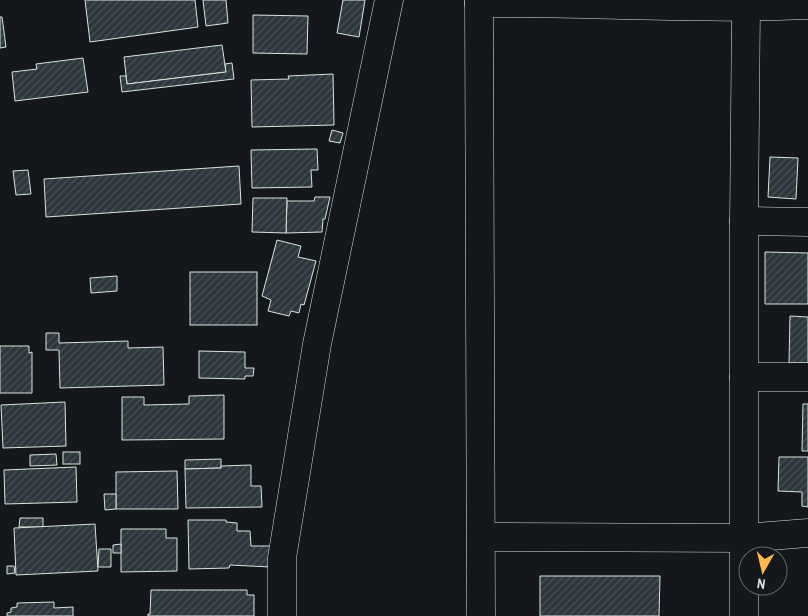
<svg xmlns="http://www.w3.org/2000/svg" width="808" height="616" viewBox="0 0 808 616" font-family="'Archivo Narrow',sans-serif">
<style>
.building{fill:url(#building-hatch);stroke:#d8e6dc}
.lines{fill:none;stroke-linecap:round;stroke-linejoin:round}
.minor-casing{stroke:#d8e6dc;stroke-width:29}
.minor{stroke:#14181c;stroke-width:28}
</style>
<defs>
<pattern id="building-hatch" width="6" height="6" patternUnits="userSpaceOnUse" patternTransform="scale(1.25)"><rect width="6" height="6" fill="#2c363c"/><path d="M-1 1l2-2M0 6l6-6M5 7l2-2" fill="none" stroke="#4a5358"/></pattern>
</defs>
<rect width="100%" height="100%" fill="#14181c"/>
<g class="building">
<polygon points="85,0 195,0 198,27 90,42"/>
<polygon points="203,0 226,0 228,23 206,26"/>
<polygon points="343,0 365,0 359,37 337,33"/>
<polygon points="253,15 308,16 307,54 253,53"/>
<polygon points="0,17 2,17 6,47 0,48"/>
<polygon points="222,45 226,72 127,84 124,57"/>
<polygon points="83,58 88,92 15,101 12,72 37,69 36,64"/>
<polygon points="232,63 234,79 122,92 120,76 126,76 127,84 226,72 225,64"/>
<polygon points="333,74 334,125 252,127 251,80 289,79 288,76"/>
<polygon points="332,130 343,133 340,143 329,141"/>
<polygon points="317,149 318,170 311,170 312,187 252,188 251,150"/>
<polygon points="770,157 798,158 796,199 768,197"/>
<polygon points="239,166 241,204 46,217 44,179"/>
<polygon points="28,170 31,194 16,195 13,171"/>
<polygon points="315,197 330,197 325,219 323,219 322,232 286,233 287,201 314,201"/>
<polygon points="253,198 287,198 286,233 252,232"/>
<polygon points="277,240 301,246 298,257 316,261 304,305 301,304 299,313 291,311 289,316 268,311 271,300 262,296"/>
<polygon points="765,252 808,253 808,304 765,304"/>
<rect x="190" y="272" width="67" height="53"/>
<polygon points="117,276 117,291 91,293 90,278"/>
<polygon points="790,316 808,317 808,363 789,363"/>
<polygon points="46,333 59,333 59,343 128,341 128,348 163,347 164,385 60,388 59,350 46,350"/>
<polygon points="0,346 29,346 29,353 32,352 32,393 0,393"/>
<polygon points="199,351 245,352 245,368 254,368 253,376 245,376 245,379 199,378"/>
<polygon points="224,395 224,439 122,440 122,397 144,397 144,405 189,404 189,396"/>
<polygon points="65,402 66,446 3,448 1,405"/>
<polygon points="803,404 808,404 808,451 802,451"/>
<rect x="63" y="452" width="17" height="12"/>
<polygon points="56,454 57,465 30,466 30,455"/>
<polygon points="779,457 808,457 808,507 802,506 802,492 778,491"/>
<polygon points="221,459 221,468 185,469 185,460"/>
<polygon points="251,465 251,486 261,486 262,507 186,508 185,469 221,468 221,466"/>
<polygon points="76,467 77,502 5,504 4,470"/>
<polygon points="177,471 178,509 116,509 116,472"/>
<polygon points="104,494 116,494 116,509 105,510"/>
<polygon points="20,518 43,518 43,527 19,527"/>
<polygon points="188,520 226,520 226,522 237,523 237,531 250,531 251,546 270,546 271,567 230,565 229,568 189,569"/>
<polygon points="95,524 98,571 16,575 14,528"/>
<polygon points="121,529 166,529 166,538 177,538 177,571 121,572"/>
<polygon points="121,544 121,553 113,553 113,545"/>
<polygon points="99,549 111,549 111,567 98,567"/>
<polygon points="7,566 14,566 15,573 7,574"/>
<polygon points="540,576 660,576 659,616 540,616"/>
<polygon points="151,590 247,590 247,595 254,595 254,616 148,616 148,614 150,614"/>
<polygon points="54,602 54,608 73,607 73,616 7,616 7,613 11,612 11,608 17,607 17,603"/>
</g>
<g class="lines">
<g class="minor-casing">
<g id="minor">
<polyline points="479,0 481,616"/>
<path d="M479 3C588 2 698 10 808 5"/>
<polyline points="744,221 808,222"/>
<polyline points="744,377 808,377"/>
<polyline points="482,537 744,538 808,533"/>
<polyline points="282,616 282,558 317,344 389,0"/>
<polyline points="744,616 744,221 746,8"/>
</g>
</g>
<use href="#minor" class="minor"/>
</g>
<g transform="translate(763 571) rotate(188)"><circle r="24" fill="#14181c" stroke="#626a69"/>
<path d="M0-4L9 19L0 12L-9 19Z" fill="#ffb74d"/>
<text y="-8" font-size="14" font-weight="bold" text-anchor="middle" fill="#d8e6dc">N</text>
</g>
</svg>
